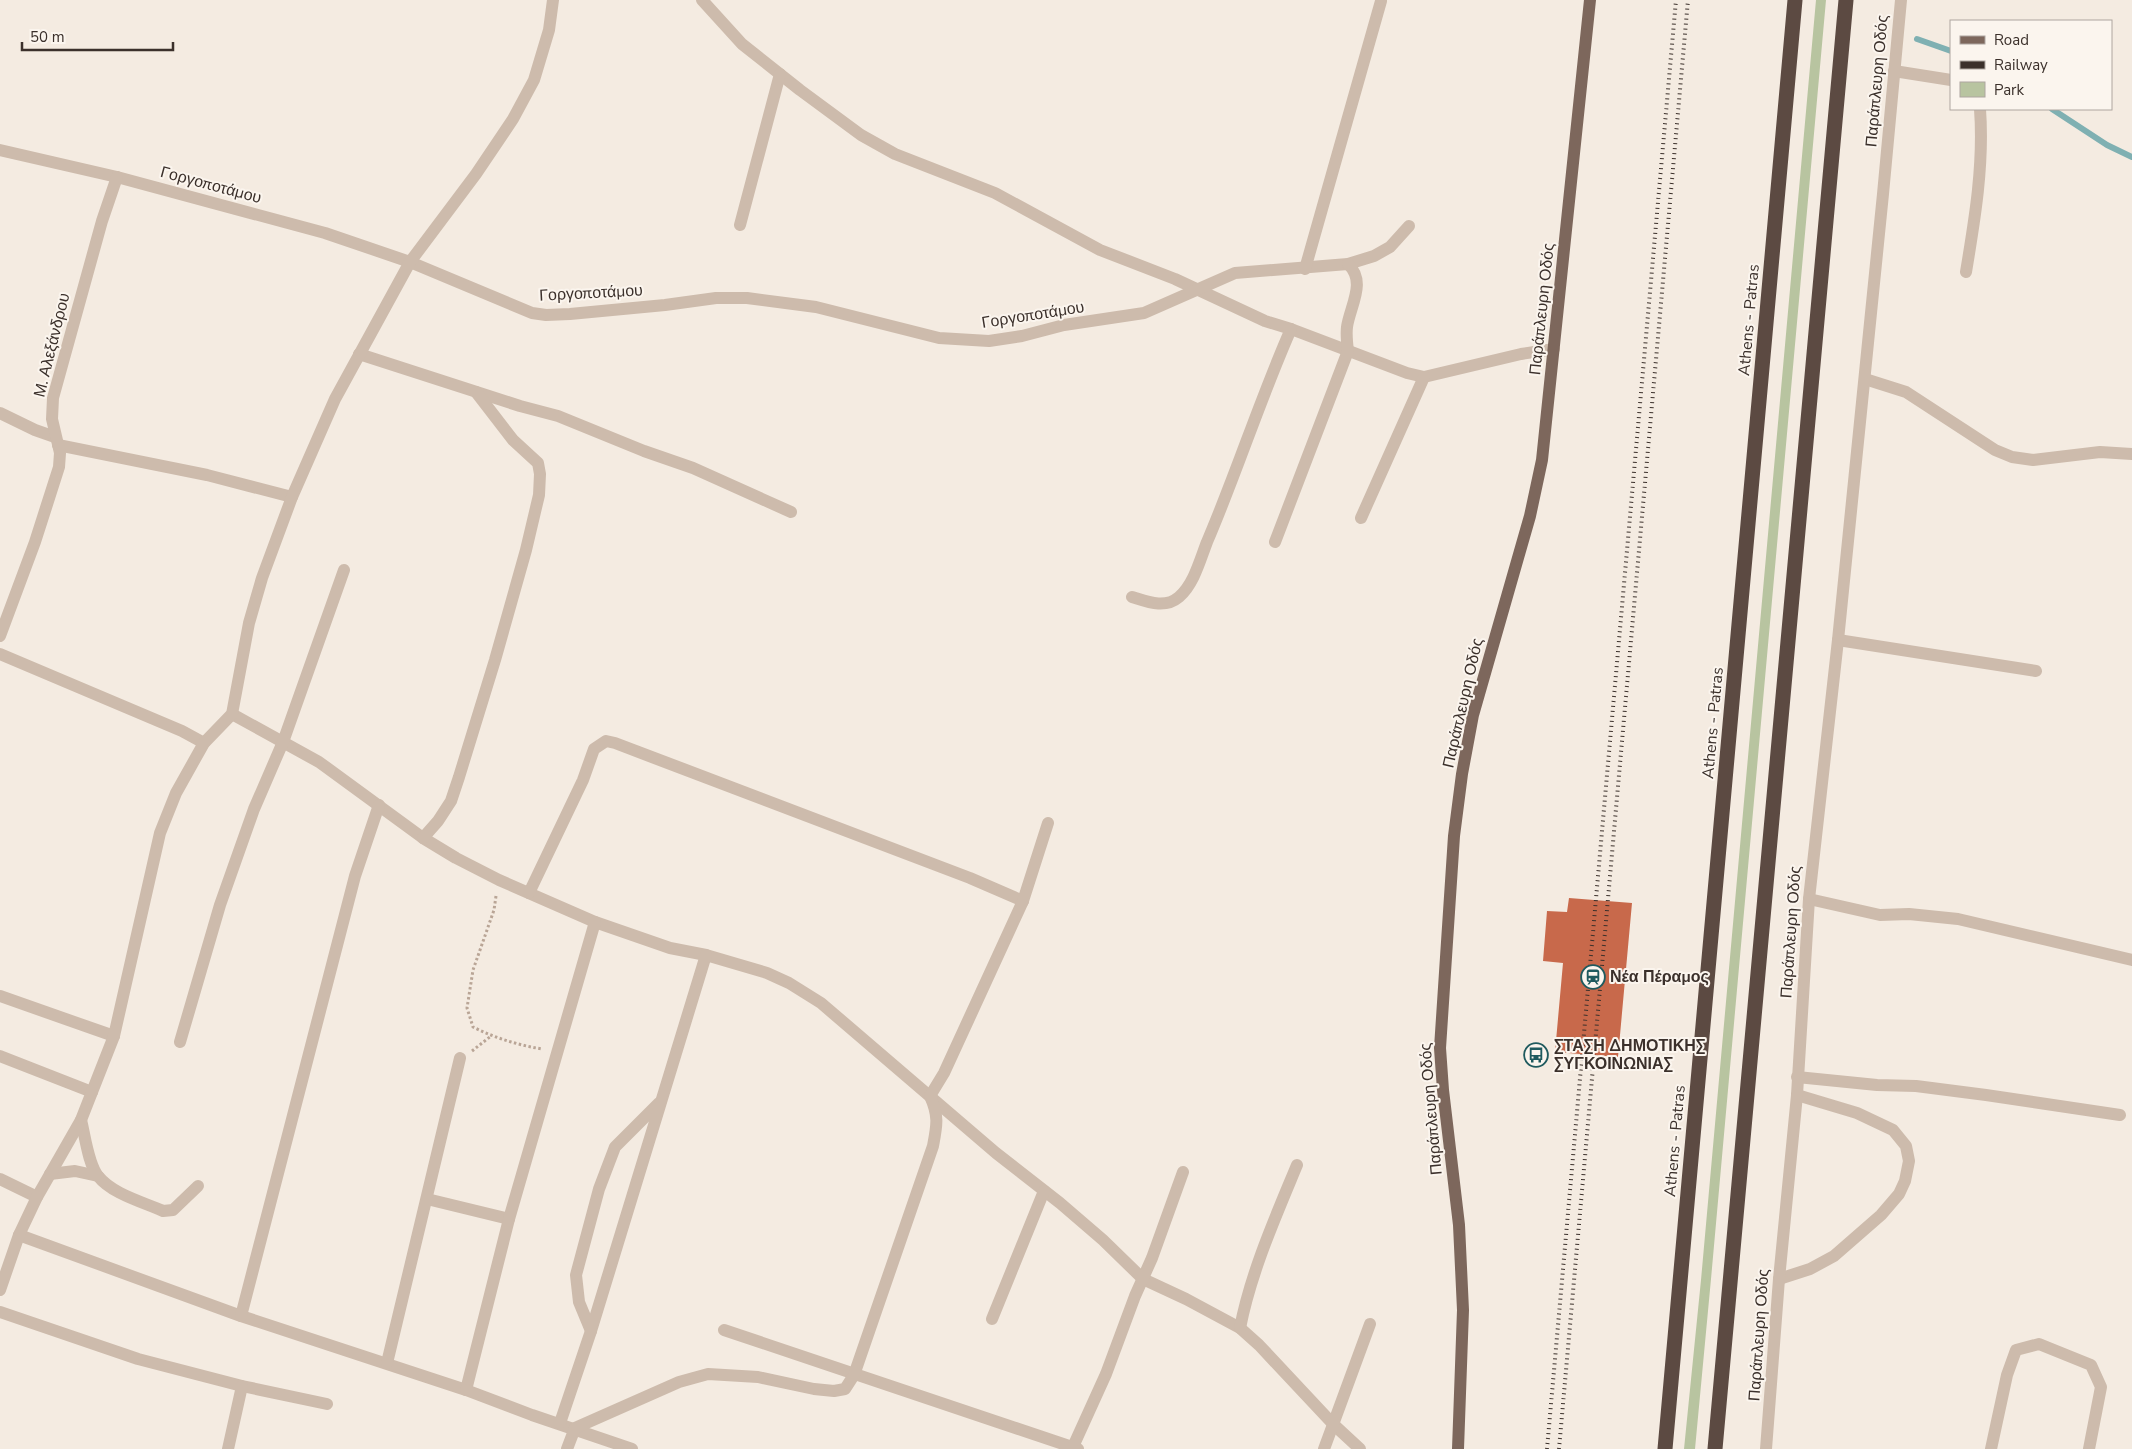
<svg xmlns="http://www.w3.org/2000/svg" width="2132" height="1449" viewBox="0 0 2132 1449" font-family="'Nunito Sans',sans-serif">
<style>
.green{fill:#b8c4a0}
.lines{fill:none;stroke-linecap:round;stroke-linejoin:round}
.stream{stroke:#7fb0b2;stroke-width:6}
.building{fill:#c8694b}
.path{stroke:#b9a596;stroke-width:3;stroke-dasharray:2.5 2.5;stroke-linecap:butt}
.minor{stroke:#cdbbac;stroke-width:12}
.major{stroke:#7d675c;stroke-width:12}
.highway{stroke:#5c4a42;stroke-width:15}
.rail{stroke:#3b302b;stroke-width:4;stroke-dasharray:1 4;stroke-linecap:butt}
.labels{text-anchor:middle;dominant-baseline:central;stroke-width:4;stroke-linejoin:round;paint-order:stroke}
.street-label{font-size:16px;fill:#3b302b;stroke:#fbf5ee}
.poi-label{font-size:16px;font-weight:bold;fill:#3b302b;stroke:#fbf5ee;text-anchor:start}
</style>
<rect width="100%" height="100%" fill="#f4ebe1"/>
<polygon class="green" points="1816,0 1826,0 1711,1279 1695,1449 1684,1449 1701,1280"/>
<g class="lines">
<g class="stream">
<polyline points="1917,39 1951,51"/>
<polyline points="2052,109 2107,145 2132,157"/>
</g>
</g>
<polygon class="building" points="1569,898 1632,903 1618,1057 1555,1052 1563,963 1543,961 1547,911 1567,912"/>
<g class="lines">
<g class="path">
<path d="M496 896 494 910 473 970 467 1008 473 1027C495 1038 518 1045 542 1049"/>
<polyline points="472,1051 491,1036"/>
</g>
<g class="minor">
<polyline points="702,0 742,44 800,90 861,135 895,154 995,193 1100,250 1175,279 1265,321 1291,329 1407,373 1424,377 1521,354 1554,349"/>
<polyline points="1894,71 1951,80"/>
<polyline points="0,150 117,177 325,233 410,262 532,313 546,315 570,314 665,305 716,298 747,298 816,307 939,338 989,341 1022,336 1064,325 1144,313 1235,273 1348,264 1374,256 1390,247 1409,226"/>
<polyline points="740,225 780,74"/>
<polyline points="1305,269 1381,1"/>
<path d="M1966 272C1975 218 1984 164 1980 109"/>
<polyline points="359,354 520,406 558,416 644,451 693,468 791,512"/>
<polyline points="1865,379 1906,392 1995,450 2012,457 2033,460 2100,452 2132,454"/>
<polyline points="0,413 35,430 55,437"/>
<polyline points="58,445 207,475 292,497"/>
<polyline points="1361,518 1424,377"/>
<path d="M1275 542 1348 351C1347 343 1346 335 1347 327 1350 306 1367 282 1348 264"/>
<path d="M1132 597C1148 602 1165 609 1179 597 1194 584 1200 560 1207 542 1237 472 1260 399 1291 329"/>
<polyline points="0,636 35,542 59,467 60,453 52,419 53,398 102,221 117,177"/>
<polyline points="1838,640 2036,671"/>
<polyline points="0,654 182,731 204,743"/>
<polyline points="232,714 319,762 423,838 456,858 499,880 595,922 670,948 706,955 767,973 789,983 821,1003 996,1153 1060,1203 1103,1240 1143,1279 1186,1299 1240,1328 1259,1345 1333,1424 1360,1449"/>
<polyline points="423,838 438,821 451,801 459,777 495,660 526,550 539,495 540,474 538,463 513,440 476,392"/>
<polyline points="529,893 583,780 594,749 606,741 615,743 970,878 1023,901"/>
<polyline points="1809,899 1880,915 1909,914 1958,919 2132,960"/>
<polyline points="0,996 114,1036"/>
<polyline points="180,1042 220,905 254,809 283,742 344,570"/>
<polyline points="0,1056 92,1092"/>
<polyline points="1797,1077 1877,1085 1916,1086 1986,1095 2120,1115"/>
<path d="M81 1120C85 1135 88 1164 98 1176 112 1194 143 1202 163 1211L173 1210 198 1186"/>
<polyline points="50,1174 75,1171 98,1176"/>
<polyline points="0,1179 37,1197"/>
<polyline points="427,1199 509,1219"/>
<polyline points="19,1235 241,1316 466,1390 509,1219 595,922"/>
<polyline points="1779,1279 1810,1269 1834,1256 1881,1215 1899,1194 1905,1181 1909,1161 1906,1146 1893,1130 1857,1113 1797,1095"/>
<polyline points="0,1290 19,1235 37,1197 81,1120 114,1036 160,833 176,793 204,743 232,714 249,623 262,578 292,497 335,399 410,262 476,174 513,119 534,80 549,30 553,0"/>
<polyline points="0,1312 138,1359 242,1386 327,1404"/>
<polyline points="241,1316 355,876 379,805"/>
<polyline points="992,1319 1044,1191"/>
<path d="M1240 1328C1251 1272 1275 1218 1297 1165"/>
<polyline points="724,1330 1078,1449"/>
<polyline points="591,1331 579,1302 576,1275 599,1189 615,1147 659,1103"/>
<polyline points="387,1363 460,1058"/>
<polyline points="466,1390 532,1415 632,1449"/>
<polyline points="560,1423 591,1331 706,955"/>
<polyline points="228,1449 242,1386"/>
<path d="M567 1449 575 1428 679 1382 708 1374 758 1377 814 1389 834 1391 845 1389 854 1375 933 1146C937 1125 939 1116 930 1096L944 1073 1023 901 1048 823"/>
<polyline points="1072,1449 1106,1374 1135,1296 1152,1258 1183,1172"/>
<polyline points="1324,1449 1370,1324"/>
<polyline points="1766,1449 1779,1279 1797,1095 1809,899 1838,640 1883,194 1901,0"/>
<polyline points="1991,1449 2007,1375 2016,1350 2039,1344 2091,1365 2101,1387 2089,1449"/>
</g>
<polyline class="major" points="1458,1449 1463,1310 1459,1225 1443,1090 1440,1048 1454,836 1462,774 1473,715 1530,516 1542,460 1590,0"/>
<g class="highway">
<polyline points="1665,1449 1795,0"/>
<polyline points="1715,1449 1846,0"/>
</g>
<g class="rail">
<polyline points="1547,1449 1676,0"/>
<polyline points="1559,1449 1688,0"/>
</g>
</g>
<defs>
<g id="station-ring" transform="scale(1.25)"><circle r="9.5" fill="#fbf5ee" stroke="#1f5a5e" stroke-width="1.5"/><path d="M-3-6H3Q5-6 5-4V2Q5 4 3 4L4.5 6H3L1.5 4h-3L-3 6H-4.5L-3 4Q-5 4-5 2V-4Q-5-6-3-6ZM-3.5-4v3h7v-3ZM-3.5 1v1.5H-2V1ZM2 1v1.5H3.5V1Z" fill="#1f5a5e"/></g>
<g id="bus-ring" transform="scale(1.25)"><circle r="9.5" fill="#fbf5ee" stroke="#1f5a5e" stroke-width="1.5"/><path d="M-5-6H5V4H4V6H2V4H-2V6H-4V4H-5ZM-3.5-4V0h7V-4ZM-3.5 1.2v1.5H-2V1.2ZM2 1.2v1.5H3.5V1.2Z" fill="#1f5a5e"/></g>
</defs>
<g fill-rule="evenodd">
<use href="#station-ring" x="1593" y="977"/>
<use href="#bus-ring" x="1536" y="1055"/>
</g>
<g class="labels">
<g class="street-label">
<text transform="translate(1877 81) rotate(-85)">Παράπλευρη Οδός</text>
<text transform="translate(211 185) rotate(15)">Γοργοποτάμου</text>
<text transform="translate(591 293) rotate(-3)">Γοργοποτάμου</text>
<text transform="translate(1542 309) rotate(-84)">Παράπλευρη Οδός</text>
<text transform="translate(1033 315) rotate(-9)">Γοργοποτάμου</text>
<text transform="translate(1749 320) rotate(-85)">Athens - Patras</text>
<text transform="translate(52 345) rotate(-76)">Μ. Αλεξάνδρου</text>
<text transform="translate(1463 703) rotate(-77)">Παράπλευρη Οδός</text>
<text transform="translate(1713 723) rotate(-85)">Athens - Patras</text>
<text transform="translate(1791 932) rotate(-86)">Παράπλευρη Οδός</text>
<text transform="translate(1431 1109) rotate(-95)">Παράπλευρη Οδός</text>
<text transform="translate(1675 1141) rotate(-85)">Athens - Patras</text>
<text transform="translate(1759 1335) rotate(-86)">Παράπλευρη Οδός</text>
</g>
<g class="poi-label">
<text x="1610" y="977">Νέα Πέραμος</text>
<text x="1554" y="1046">ΣΤΑΣΗ ΔΗΜΟΤΙΚΗΣ<tspan x="1554" dy="18">ΣΥΓΚΟΙΝΩΝΙΑΣ</tspan></text>
</g>
</g>
<rect x="1950" y="20" width="162" height="90" fill="#fbf5ee" stroke="#aea6a0"/>
<rect x="1960" y="36" width="25" height="8" fill="#7d675c" stroke="#aea6a0"/>
<text x="1994" y="45" font-size="15" fill="#3b302b">Road</text>
<rect x="1960" y="61" width="25" height="8" fill="#3b302b" stroke="#aea6a0"/>
<text x="1994" y="70" font-size="15" fill="#3b302b">Railway</text>
<rect x="1960" y="82" width="25" height="15" fill="#b8c4a0" stroke="#aea6a0"/>
<text x="1994" y="95" font-size="15" fill="#3b302b">Park</text>
<path d="M22 42v8h151v-8" fill="none" stroke="#3b302b" stroke-width="2.5"/>
<text x="30" y="42" font-size="15" fill="#3b302b" stroke="#fbf5ee" stroke-width="4" paint-order="stroke">50 m</text>
</svg>
